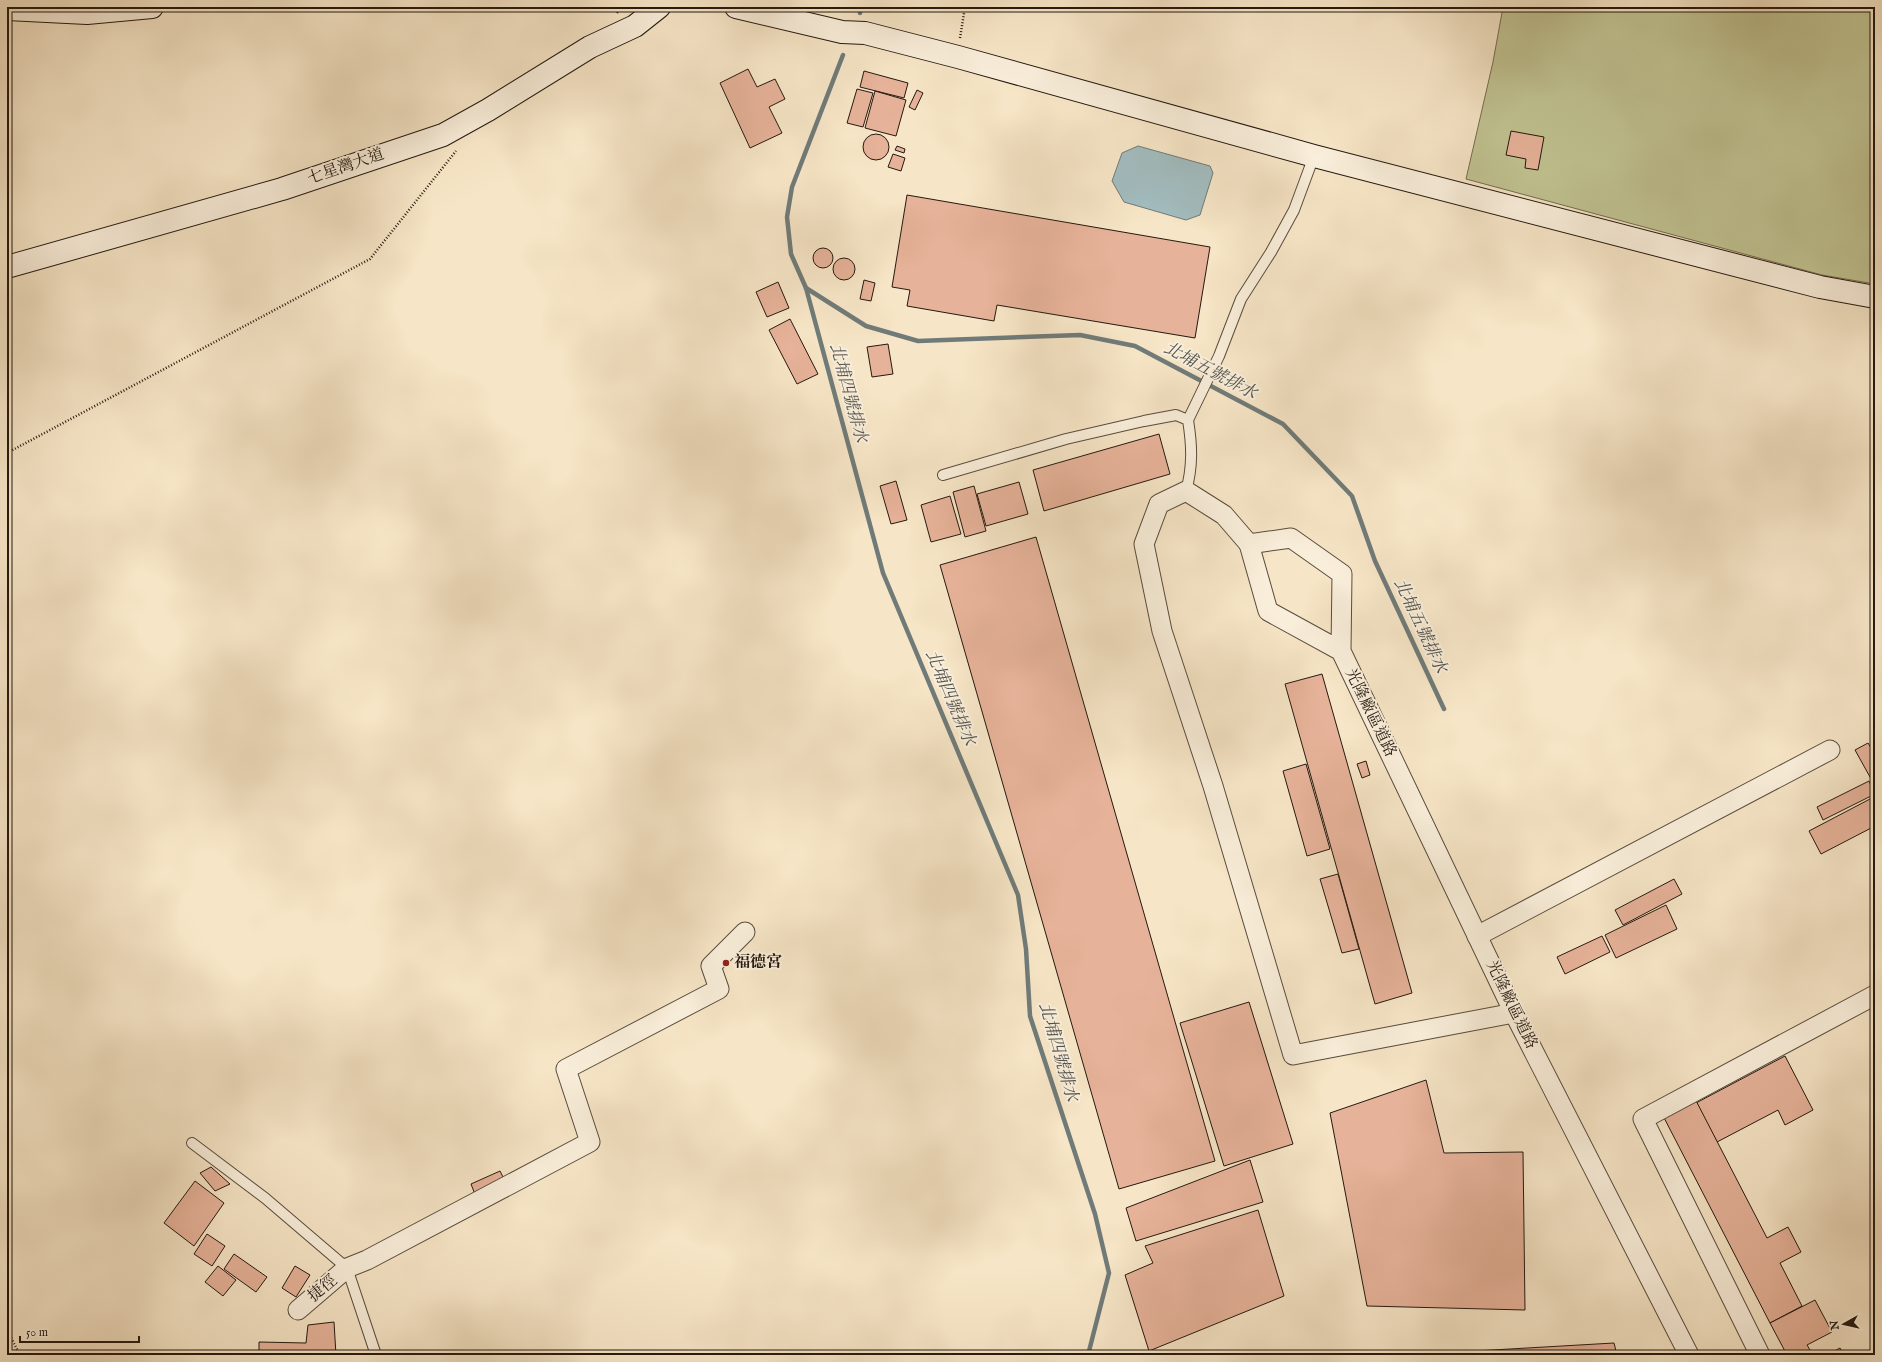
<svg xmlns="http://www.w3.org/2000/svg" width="1882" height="1362" viewBox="0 0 1882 1362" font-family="'IM FELL English','Noto Serif TC',serif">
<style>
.green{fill:#c1c392;stroke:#736e50}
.water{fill:#a2bcbf;stroke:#707b79}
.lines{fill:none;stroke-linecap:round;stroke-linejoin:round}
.stream{stroke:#707b79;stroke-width:4.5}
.building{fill:#e6b299;stroke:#25190f}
.lane-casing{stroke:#594c3d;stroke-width:12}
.street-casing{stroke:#594c3d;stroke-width:21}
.secondary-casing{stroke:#25190f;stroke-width:24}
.path{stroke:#25190f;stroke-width:2.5;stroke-dasharray:1 2;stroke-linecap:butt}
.lane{stroke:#f9eeda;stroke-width:10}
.street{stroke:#f9eeda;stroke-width:19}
.secondary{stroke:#f9eeda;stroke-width:22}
.poi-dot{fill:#8f2418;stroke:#f9eeda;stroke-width:1.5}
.labels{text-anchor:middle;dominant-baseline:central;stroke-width:4;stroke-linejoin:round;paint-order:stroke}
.street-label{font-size:16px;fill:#25190f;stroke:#f9eeda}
.poi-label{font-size:16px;font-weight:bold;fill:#25190f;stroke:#f9eeda;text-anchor:start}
.water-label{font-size:17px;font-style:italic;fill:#51524d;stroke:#f9eeda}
</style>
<rect width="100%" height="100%" fill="#f6e5c6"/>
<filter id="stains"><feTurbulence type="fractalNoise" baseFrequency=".005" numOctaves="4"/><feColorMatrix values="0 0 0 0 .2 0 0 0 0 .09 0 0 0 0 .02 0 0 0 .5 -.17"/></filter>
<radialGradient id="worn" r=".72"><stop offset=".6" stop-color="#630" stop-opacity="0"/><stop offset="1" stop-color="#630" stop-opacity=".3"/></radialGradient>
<polygon class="green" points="1503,7 1875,7 1875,284 1822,275 1466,179 1493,62"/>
<polygon class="water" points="1138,146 1210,166 1213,173 1200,215 1186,220 1124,202 1112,181 1122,153"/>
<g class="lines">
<g class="stream">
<polyline points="860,13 860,7"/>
<polyline points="843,55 792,187 787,217 791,254 806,288 883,573 1018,895 1026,949 1030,1016 1095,1214 1109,1273 1088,1355"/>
<polyline points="806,288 866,326 918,341 1080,335 1135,346 1283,424 1352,496 1375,561 1444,709"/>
</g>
</g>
<g class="building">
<polygon points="748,69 757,87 775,79 785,99 769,107 782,133 750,148 720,83"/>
<polygon points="864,71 908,83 904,98 860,87"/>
<polygon points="857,89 873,93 863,127 847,123"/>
<polygon points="917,90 923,93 915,110 909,107"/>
<polygon points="875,91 906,100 896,136 865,128"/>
<polygon points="1511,131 1544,137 1538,170 1525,168 1526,159 1506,155"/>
<circle cx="876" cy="147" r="13"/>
<polygon points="897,146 905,149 904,153 895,150"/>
<polygon points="893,154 905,158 901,171 888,167"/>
<polygon points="907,195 1210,247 1195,338 997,305 994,321 907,306 910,290 892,287"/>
<circle cx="823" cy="258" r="10"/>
<circle cx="844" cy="269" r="11"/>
<polygon points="864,280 875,283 871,301 860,299"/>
<polygon points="778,282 789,308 767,317 756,292"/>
<polygon points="790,319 818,374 797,384 769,330"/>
<polygon points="888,344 893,374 872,377 867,347"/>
<polygon points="1159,434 1170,474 1044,511 1033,470"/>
<polygon points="896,481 907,520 891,524 880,486"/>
<polygon points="1019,482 1028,514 986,526 977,494"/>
<polygon points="974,486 986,531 965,537 953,492"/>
<polygon points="950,496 961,534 931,542 921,505"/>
<polygon points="1036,537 1215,1161 1119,1189 940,565"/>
<polygon points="1322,674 1412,993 1375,1004 1285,684"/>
<polygon points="1868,743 1875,754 1875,786 1855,750"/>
<polygon points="1366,761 1370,775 1362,778 1357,764"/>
<polygon points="1306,764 1330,849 1307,856 1283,771"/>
<polygon points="1869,781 1875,794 1823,820 1817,807"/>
<polygon points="1870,799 1875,808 1875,826 1821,854 1809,831"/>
<polygon points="1338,874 1359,949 1342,953 1320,879"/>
<polygon points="1674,879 1682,894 1623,925 1615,910"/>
<polygon points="1666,905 1677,929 1616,958 1605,935"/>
<polygon points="1602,936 1610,952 1565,974 1557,957"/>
<polygon points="1249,1002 1293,1144 1224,1166 1180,1023"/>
<polygon points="1785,1056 1813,1110 1785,1125 1778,1110 1717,1142 1696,1103"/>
<polygon points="1426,1080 1444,1153 1523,1152 1525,1310 1367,1306 1330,1113"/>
<polygon points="1691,1091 1767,1238 1788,1227 1801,1252 1780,1263 1802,1306 1770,1323 1659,1108"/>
<polygon points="1250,1160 1263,1202 1136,1241 1126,1208"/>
<polygon points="211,1167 230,1184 215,1191 200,1173"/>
<polygon points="500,1171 506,1183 476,1197 471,1184"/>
<polygon points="195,1181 224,1203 194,1246 164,1223"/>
<polygon points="1258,1210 1284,1296 1149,1351 1125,1275 1153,1263 1145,1246"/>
<polygon points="207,1234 225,1246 212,1266 194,1254"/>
<polygon points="234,1254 267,1277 256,1292 224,1269"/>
<polygon points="218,1266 236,1280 223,1296 205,1282"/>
<polygon points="295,1266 310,1275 296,1297 282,1288"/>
<polygon points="1815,1300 1832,1332 1807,1345 1813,1355 1787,1355 1770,1323"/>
<polygon points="334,1322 336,1355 259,1355 259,1342 306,1343 308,1325"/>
<polygon points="1614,1343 1617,1355 1475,1355 1475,1351"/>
<polygon points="1840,1348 1844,1355 1827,1355"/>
</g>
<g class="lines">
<g class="lane-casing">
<g id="lane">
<polyline points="1188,420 1219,356 1241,299 1271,252 1294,210 1314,156"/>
<path d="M943 475 1066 439 1144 421 1176 415 1188 420C1192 445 1193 466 1186 491"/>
<polyline points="192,1143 265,1198 347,1268 376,1355"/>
</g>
</g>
<g class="street-casing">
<g id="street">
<polyline points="1249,544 1224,515 1186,491 1159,504 1144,544 1162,631 1213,786 1293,1055 1514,1013"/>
<polyline points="1341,651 1268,611 1249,544 1291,538 1342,574 1341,651 1514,1013 1689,1355"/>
<polyline points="1477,936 1830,750"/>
<polyline points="298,1310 347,1268 367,1260 590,1142 566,1069 719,989 711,966 745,932"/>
<polyline points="1760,1355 1643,1119 1875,995"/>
</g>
</g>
<g class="secondary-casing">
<g id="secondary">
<polyline points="736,7 842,32 865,33 958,57 1314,156 1820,287 1875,297"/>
<polyline points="7,9 87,13 152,7"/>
<polyline points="7,267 282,189 443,135 488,110 590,47 635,26 659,7"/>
</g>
</g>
<g class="path">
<polyline points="617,13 621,7"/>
<polyline points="960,38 965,7"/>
<polyline points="7,453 370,259 456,151"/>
<polyline points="7,1330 20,1355"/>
</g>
<use href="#lane" class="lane"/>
<use href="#street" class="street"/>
<use href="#secondary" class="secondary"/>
</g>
<circle class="poi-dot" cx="726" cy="963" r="4"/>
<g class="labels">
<g class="street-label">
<text transform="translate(346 167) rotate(-19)">七星灣大道</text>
<text transform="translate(1370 713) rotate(64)">光隆廠區道路</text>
<text transform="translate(1511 1005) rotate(64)">光隆廠區道路</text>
<text transform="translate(323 1289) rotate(-40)">捷徑</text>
</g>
<g class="poi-label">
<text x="734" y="963">福德宮</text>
</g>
<g class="water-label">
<text transform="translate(1210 371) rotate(28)">北埔五號排水</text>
<text transform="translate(848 393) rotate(75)">北埔四號排水</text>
<text transform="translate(1420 626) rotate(65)">北埔五號排水</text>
<text transform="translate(950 698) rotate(67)">北埔四號排水</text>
<text transform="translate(1058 1052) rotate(74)">北埔四號排水</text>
</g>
</g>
<rect width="1882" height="1362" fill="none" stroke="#f6e5c6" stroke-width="24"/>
<rect x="8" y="8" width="1866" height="1346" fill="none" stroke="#25190f" stroke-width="2"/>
<rect x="12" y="12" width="1858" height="1338" fill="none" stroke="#25190f"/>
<g transform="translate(1844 1324) rotate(262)" stroke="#f9eeda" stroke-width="3" paint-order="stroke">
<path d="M0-3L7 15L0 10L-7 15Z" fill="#25190f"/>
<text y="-6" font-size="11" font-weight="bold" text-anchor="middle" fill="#25190f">N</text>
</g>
<path d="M20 1336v6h119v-6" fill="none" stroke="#25190f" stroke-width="2"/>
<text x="26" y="1336" font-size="12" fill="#25190f" stroke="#f9eeda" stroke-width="3" paint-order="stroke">50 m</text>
<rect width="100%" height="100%" filter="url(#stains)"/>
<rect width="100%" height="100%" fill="url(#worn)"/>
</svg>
